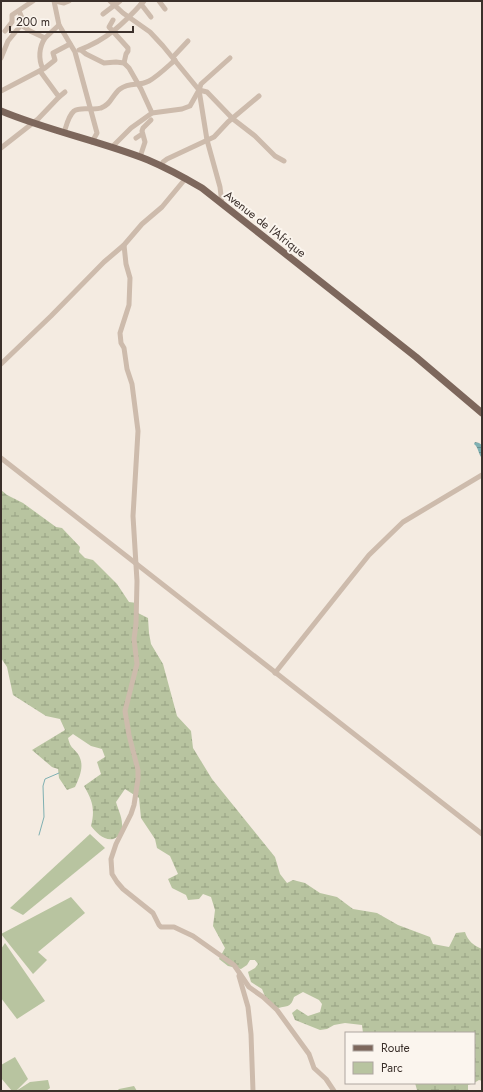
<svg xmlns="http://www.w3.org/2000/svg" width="483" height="1092" viewBox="0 0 483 1092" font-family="Jost,sans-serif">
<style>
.green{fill:#b8c4a0}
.wetland{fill:url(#wetland-marsh)}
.water{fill:url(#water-rules)}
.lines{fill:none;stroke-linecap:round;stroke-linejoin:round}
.stream{stroke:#7fb0b2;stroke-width:1}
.minor{stroke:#cdbbac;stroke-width:5}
.major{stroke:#7d675c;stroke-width:7}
.labels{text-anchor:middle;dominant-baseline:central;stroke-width:4;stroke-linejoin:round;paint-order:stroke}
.street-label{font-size:12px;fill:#3b302b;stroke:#fbf5ee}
</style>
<defs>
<pattern id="wetland-marsh" width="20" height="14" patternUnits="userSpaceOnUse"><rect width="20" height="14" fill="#b8c4a0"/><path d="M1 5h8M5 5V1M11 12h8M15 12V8" fill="none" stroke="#97a083"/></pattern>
<pattern id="water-rules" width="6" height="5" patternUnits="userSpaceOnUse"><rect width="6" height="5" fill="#7fb0b2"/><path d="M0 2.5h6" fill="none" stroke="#699091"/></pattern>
</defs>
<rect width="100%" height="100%" fill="#f4ebe1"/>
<g class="green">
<polygon points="90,834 105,848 23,915 10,908"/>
<polygon points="71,897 85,913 38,952 47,960 33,974 1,934"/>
<polygon points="5,943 45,1001 17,1019 1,998 1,949"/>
<polygon points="15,1057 28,1079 16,1091 30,1082 48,1080 50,1088 46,1091 12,1091 1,1078 1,1065"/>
<polygon points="134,1086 137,1091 117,1091 119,1089"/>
</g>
<g class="wetland">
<path d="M1 490 7 495 23 503 56 527 62 528 80 547 79 552 85 558 93 560 117 584 129 602 137 603 138 613 148 618 149 633 151 644 163 664 177 716 191 731 193 748 212 779 275 857 280 874 287 883 293 880 305 883 320 893 337 897 353 909 377 913 398 925 430 937 433 944 449 947 456 933 465 932C468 941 473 945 482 949V1081L479 1080 474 1083V1033H363L362 1025 345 1023 334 1025 327 1029 320 1030 295 1020 292 1013 297 1009 308 1016 320 1012 322 1004 319 1000 303 992 294 997C291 1007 288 1006 278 1008L266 999 262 989 251 982 248 972 255 968 258 964 255 960H250L247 965 241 969 228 966 219 959 225 948 213 926 215 910 211 897 203 894 199 899 188 900 186 895 172 888 168 879 178 874 170 856 157 848 155 839 141 818 139 798 125 789 116 802C118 809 122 817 122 824 123 828 121 833 118 836 109 845 97 834 91 826 95 810 93 801 84 786L101 774 97 762 105 757 102 749 91 746 73 734 68 738C71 749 72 746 78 754 85 765 80 776 75 787L67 790 59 778 58 769 52 767 32 750 65 730 60 719 46 716 13 695 7 667 1 658Z"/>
<polygon points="415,1083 474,1083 468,1085 468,1090 469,1091 419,1091 417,1090"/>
</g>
<path class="water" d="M475 442 479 443 482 445V458C478 454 479 448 474 444Z"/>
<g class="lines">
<polyline class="stream" points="39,835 44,817 43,786 45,779 59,773"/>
<g class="minor">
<polyline points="54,1 59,25 75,52 97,133 92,142"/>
<polyline points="55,1 64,3 69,1"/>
<polyline points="110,1 123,13 150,32 163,46 199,90 207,140 220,187 222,204"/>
<polyline points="159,1 165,9"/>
<polyline points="141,4 151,17"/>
<polyline points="103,14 120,1"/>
<polyline points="113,20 109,27 128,48 128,51 126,54 124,63"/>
<polyline points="21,25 30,31 45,38 59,25"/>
<polyline points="5,31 12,22 12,15 33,1"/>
<path d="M79 50C107 40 124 23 144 1"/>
<polyline points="81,50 86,54 104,63 116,62 124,63 129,68 141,89 152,113"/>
<polyline points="173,57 188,41"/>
<polyline points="1,58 8,41 21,25 22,18 19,11"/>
<path d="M43 69C38 59 39 47 45 38"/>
<polyline points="199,90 207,92 233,119 255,136 275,156 284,161"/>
<polyline points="1,91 45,68 55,60 53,53 70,44"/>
<polyline points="59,97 65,92"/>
<path d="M64 133C66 127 68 116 74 111 81 106 93 111 101 108 111 105 112 95 120 89 131 81 138 87 149 81 158 76 167 67 175 60"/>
<polyline points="136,138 142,134"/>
<polyline points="112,147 131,128 152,113 182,109 190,106 199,90 201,84 230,58"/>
<polyline points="1,148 38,119 59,97 40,71"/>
<polyline points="140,157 145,142 142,131 143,128 151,120"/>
<polyline points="161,166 163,162 167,159 214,137 228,122 259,96"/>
<polyline points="124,245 126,264 130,278 129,305 120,333 121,343 124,348 127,369 132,384 138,431 133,516 137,581 136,624 134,639 137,664 125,711 129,735 138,770 138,779 134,805 131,814 116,844 111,859 112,874 117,882 123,889 153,913 159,925 161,927 174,927 193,936 234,965 249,987 263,997 277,1010 309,1054 314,1068 326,1079 334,1091"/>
<polyline points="1,364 51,316 104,262 124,245 142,224 162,207 186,178"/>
<polyline points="1,458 482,834"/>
<polyline points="275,673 369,555 403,522 482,475"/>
<polyline points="239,976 248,1007 251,1034 253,1091"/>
</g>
<path class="major" d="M1 111C49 131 100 141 148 160 167 168 185 178 202 188L416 357 482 413"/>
</g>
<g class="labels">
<g class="street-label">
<text transform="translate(265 224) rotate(38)">Avenue de l'Afrique</text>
</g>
</g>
<rect width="483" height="1092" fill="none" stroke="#3b302b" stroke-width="4"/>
<rect x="345" y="1032" width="130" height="52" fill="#fbf5ee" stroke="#aea6a0"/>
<rect x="353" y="1045" width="20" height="6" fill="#7d675c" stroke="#aea6a0"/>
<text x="381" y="1052" font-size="12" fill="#3b302b">Route</text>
<rect x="353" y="1062" width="20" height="12" fill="#b8c4a0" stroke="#aea6a0"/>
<text x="381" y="1072" font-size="12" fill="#3b302b">Parc</text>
<path d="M10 26v6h123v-6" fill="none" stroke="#3b302b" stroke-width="2"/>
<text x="16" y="26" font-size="12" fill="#3b302b" stroke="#fbf5ee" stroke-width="3" paint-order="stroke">200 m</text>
</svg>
